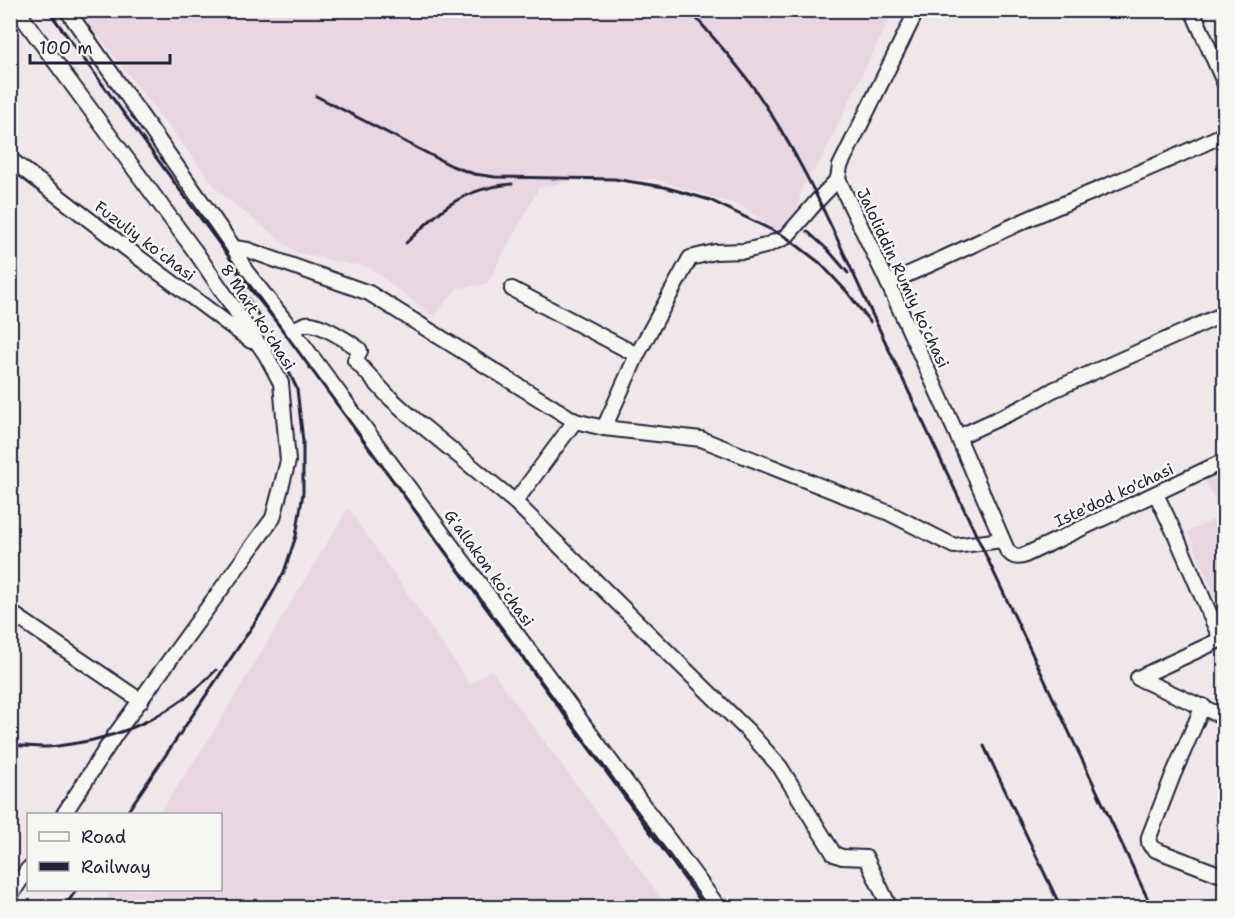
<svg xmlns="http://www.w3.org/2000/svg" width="1235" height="918" viewBox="0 0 1235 918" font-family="'Shantell Sans',sans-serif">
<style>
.built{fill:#e9d6e3}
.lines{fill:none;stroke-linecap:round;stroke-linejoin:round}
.minor-casing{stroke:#22223b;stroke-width:18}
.minor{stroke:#f6f6f2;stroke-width:14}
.rail{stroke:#22223b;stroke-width:3}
.labels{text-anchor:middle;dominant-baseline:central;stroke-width:5;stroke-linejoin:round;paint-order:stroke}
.street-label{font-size:16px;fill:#22223b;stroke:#f6f6f2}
</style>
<rect width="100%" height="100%" fill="#f0e7eb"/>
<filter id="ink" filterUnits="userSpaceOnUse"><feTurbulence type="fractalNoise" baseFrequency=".0167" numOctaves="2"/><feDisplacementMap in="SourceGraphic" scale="12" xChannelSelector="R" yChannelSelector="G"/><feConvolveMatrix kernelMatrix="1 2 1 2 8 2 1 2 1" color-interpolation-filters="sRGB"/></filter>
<g filter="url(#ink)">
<g class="built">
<polygon points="79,11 893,11 820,162 802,187 797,210 778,233 742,206 654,179 571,181 539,188 487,284 457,288 434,317 370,268 297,253 222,195"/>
<polygon points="1224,468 1224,619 1188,532 1223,515 1203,478"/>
<polygon points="348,508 470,684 491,670 668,907 100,907 111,890 220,890 220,814 159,814 212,734"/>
</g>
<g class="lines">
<g class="minor-casing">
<g id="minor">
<polyline points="17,10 197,254 266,355 281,383 288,461 273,518 115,735 64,814"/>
<polyline points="67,10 234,248 245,270 293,331 719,908"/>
<path d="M917 10 840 166 838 179 888 283 958 437 1007 550C1012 556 1015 558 1023 556L1224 461"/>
<polyline points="1192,10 1224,82"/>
<polyline points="10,159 126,248 251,341"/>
<polyline points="234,248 248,250 369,293 575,421 604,428 701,439 889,513 954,546 1002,540"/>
<path d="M888 283C935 263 980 241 1026 220 1092 191 1160 166 1224 134"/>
<polyline points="512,289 637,355"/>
<path d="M293 331C297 328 301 325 306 324 319 322 348 341 359 349L360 351 355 360 388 396 408 414 515 502 748 731 780 767 834 854 842 857 866 858 890 908"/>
<polyline points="604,428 637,355 690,258 715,252 745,251 765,246 786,237 818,200 838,179"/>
<polyline points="958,437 1019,409 1053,390 1224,314"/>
<polyline points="1156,494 1176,536 1221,640"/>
<polyline points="515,502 575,421"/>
<polyline points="10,612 141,701"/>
<polyline points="1138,678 1224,638"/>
<polyline points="1138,678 1224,717"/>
<path d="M1203 706 1173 775 1149 837C1148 843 1150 847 1156 850L1224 876"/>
<polyline points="10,896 28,869"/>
</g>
</g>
<use href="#minor" class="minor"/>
<g class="rail">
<polyline points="48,10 706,908"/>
<path d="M689 10C711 35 734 60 753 87 800 153 832 228 866 301L1152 908"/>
<polyline points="316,96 452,166 474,174 495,177 614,179 664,187 710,200 786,237 820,263 848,293 870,322"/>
<polyline points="807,231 828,250 848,273"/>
<path d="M406 243C418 232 429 221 441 211 461 195 487 186 512 184"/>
<path d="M10 745C23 746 35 747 48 747 55 747 63 745 71 744 128 736 176 712 216 670"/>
<polyline points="984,746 1061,908"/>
<polyline points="126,814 264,609 284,572 296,536 303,493 303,441 297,389 275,342 241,287"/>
<polyline points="64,908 76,890"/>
</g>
</g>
</g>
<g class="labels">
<g class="street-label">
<text transform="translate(145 241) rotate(37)">Fuzuliy koʻchasi</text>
<text transform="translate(903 278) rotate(65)">Jaloliddin Rumiy koʻchasi</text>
<text transform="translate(258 317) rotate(57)">8 Mart koʻchasi</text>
<text transform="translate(1114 495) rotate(-25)">Iste'dod ko'chasi</text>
<text transform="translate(489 568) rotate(54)">Gʻallakon koʻchasi</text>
</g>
</g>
<rect width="1235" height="918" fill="none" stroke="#f6f6f2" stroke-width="36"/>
<rect x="18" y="18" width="1199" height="882" fill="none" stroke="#22223b" stroke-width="2" filter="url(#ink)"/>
<rect x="27" y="813" width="195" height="78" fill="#f6f6f2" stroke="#a1a1a9" stroke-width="1.5"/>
<rect x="39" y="832" width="30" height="9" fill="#f6f6f2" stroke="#a1a1a9" stroke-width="1.5"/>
<text x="81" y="843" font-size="18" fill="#22223b">Road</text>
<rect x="39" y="862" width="30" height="9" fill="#22223b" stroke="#a1a1a9" stroke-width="1.5"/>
<text x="81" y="873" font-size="18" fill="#22223b">Railway</text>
<path d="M30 54v9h140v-9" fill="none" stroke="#22223b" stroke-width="3"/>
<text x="39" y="54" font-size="18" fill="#22223b" stroke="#f6f6f2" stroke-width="4.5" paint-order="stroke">100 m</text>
</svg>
